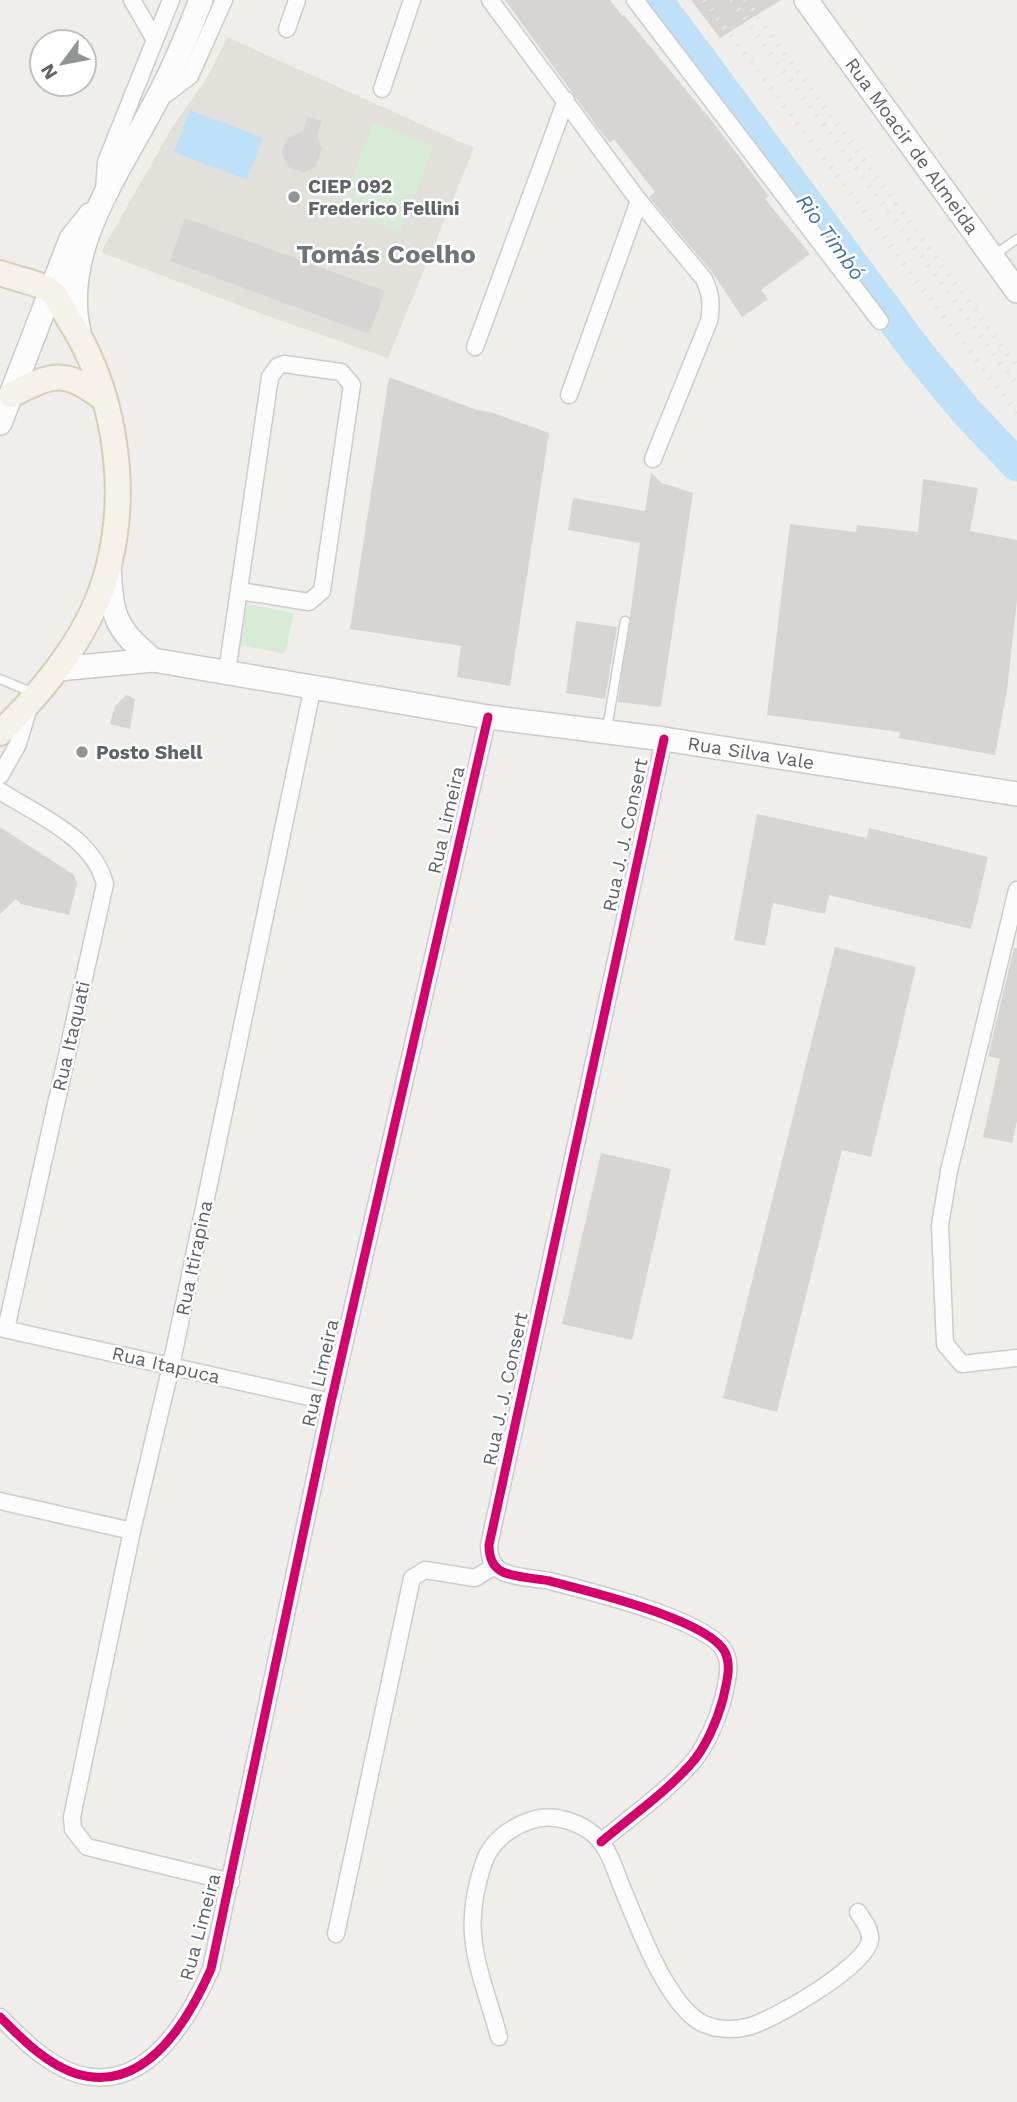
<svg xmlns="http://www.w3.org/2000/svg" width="1017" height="2102" viewBox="0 0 1017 2102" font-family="'Work Sans',sans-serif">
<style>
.education{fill:#e2e0da}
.green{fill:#d8ebd6}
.water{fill:#bfe0f9}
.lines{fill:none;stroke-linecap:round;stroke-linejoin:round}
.river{stroke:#bfe0f9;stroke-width:33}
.building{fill:#d6d5d3}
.lane-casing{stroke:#cbcccc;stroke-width:11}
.street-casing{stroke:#cbcccc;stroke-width:19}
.secondary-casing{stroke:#cacacb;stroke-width:26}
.primary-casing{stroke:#d7ceb8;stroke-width:28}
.lane{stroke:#fdfcfc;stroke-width:8}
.street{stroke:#fdfcfc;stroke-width:16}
.secondary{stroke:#fdfcfc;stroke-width:23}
.primary{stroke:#f4f2e9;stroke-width:24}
.rail{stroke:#e4e4e4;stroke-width:5;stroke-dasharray:2 9;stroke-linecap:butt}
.cycleway-casing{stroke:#fff;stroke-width:13}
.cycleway{stroke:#d6006c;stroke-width:9}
.poi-dot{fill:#919496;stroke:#fff;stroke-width:2.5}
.labels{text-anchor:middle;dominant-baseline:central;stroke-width:5;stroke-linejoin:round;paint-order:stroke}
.street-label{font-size:19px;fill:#5f6368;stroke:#fff}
.poi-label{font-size:19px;font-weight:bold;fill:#5f6368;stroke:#fff;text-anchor:start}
.water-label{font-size:21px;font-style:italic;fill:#4174aa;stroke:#fff}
.district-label{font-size:26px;font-weight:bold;fill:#70757a;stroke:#fff}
</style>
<rect width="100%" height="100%" fill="#efeeea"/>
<polygon class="education" points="227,37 474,148 388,358 262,314 101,252 173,126 209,75"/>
<g class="green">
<polygon points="374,122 434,146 400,232 340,208"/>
<polygon points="247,604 294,613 285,654 239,645"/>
</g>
<polygon class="water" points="190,110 263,138 247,180 174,152"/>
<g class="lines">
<polyline class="river" points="656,0 918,353 966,411 1017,465"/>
</g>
<g class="building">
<polygon points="505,0 610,0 622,16 624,15 715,125 769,196 765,199 810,254 761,290 768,299 742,317 712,272 649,197 655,192 614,139 610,143 598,128"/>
<polygon points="691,0 781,0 720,38"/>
<polygon points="308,116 322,121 317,136 322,149 316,166 305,172 288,167 281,152 287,139 303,131"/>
<polygon points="185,218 385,291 369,334 170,261"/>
<polygon points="389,377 477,410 491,412 549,433 510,686 457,677 461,646 350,629"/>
<polygon points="651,473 662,483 693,493 661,707 618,702 640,543 568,530 573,498 645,511"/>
<polygon points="923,479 978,488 970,531 1017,540 1017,600 1007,690 995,755 899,738 900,732 767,715 790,524 856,532 857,525 918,532"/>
<polygon points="576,621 617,627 605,699 566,693"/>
<polygon points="126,695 135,699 130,729 110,724 115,706"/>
<polygon points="757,814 867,838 869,828 988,857 971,929 829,895 825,914 773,903 765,946 734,940"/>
<polygon points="0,827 74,875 77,884 69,915 21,904 16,899 0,914"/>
<polygon points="835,947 916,967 871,1157 842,1150 777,1412 723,1398"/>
<polygon points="1014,948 1017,948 1017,1121 1012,1143 983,1137 1000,1059 988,1056"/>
<polygon points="601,1153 671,1169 632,1340 562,1324"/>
</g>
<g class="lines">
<g class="lane-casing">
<g id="lane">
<polyline points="994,255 1017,239"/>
<polyline points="0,679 33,693"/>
<polyline points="607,729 625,621"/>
</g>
</g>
<g class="street-casing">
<g id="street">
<polyline points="132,0 155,40"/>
<path d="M490 0 639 201 704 279C711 294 712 304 709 321L653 459"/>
<polyline points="635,0 880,321"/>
<polyline points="287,29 297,0"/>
<polyline points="382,89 412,0"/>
<polyline points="158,100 190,76 224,0"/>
<polyline points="104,191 106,162 171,0"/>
<polyline points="475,347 566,100"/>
<polyline points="569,395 639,201"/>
<polyline points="227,672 270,377 278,366 284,364 341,372 352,385 322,591 309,602 240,591"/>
<polyline points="0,776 18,744 29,707"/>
<path d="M0 791C39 816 93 837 105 884L6 1329"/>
<polyline points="1017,890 949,1171 940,1225 945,1344 962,1364 1017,1358"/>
<polyline points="0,1328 331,1402"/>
<polyline points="0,1501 132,1531"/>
<path d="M601 1842C630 1817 664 1794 690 1765 705 1749 717 1721 723 1699 726 1684 732 1667 725 1652 708 1619 587 1591 550 1581 535 1578 517 1578 503 1572 492 1567 489 1556 489 1545L664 739"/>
<polyline points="231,1882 87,1847 73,1829 72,1817 132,1531 171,1366 313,686"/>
<polyline points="336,1934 412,1578 425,1570 475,1578 495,1566"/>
<path d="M0 2017C21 2038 47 2065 77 2074 145 2094 188 2021 211 1969L331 1402 488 717"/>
<path d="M499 2037C480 1968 459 1934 484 1862 491 1842 509 1828 529 1821 553 1812 585 1822 601 1842 610 1853 616 1872 621 1885 637 1923 665 2001 700 2022 713 2029 732 2031 747 2027 771 2022 867 1966 870 1940 871 1930 863 1920 858 1912"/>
</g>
</g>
<g class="secondary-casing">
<g id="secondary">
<polyline points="806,0 1017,291"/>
<path d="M79 332C60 251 119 172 155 103 173 70 187 35 201 0"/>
<polyline points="0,423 71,239 90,215"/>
<path d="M109 567C112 617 114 627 153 660"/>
<polyline points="58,669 153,660 488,717 664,739 1017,794"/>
</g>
</g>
<g class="primary-casing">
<g id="primary">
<path d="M0 273C15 279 38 282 50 291 58 296 63 310 68 318 114 388 129 484 109 565 93 631 47 687 0 733"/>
<path d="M11 395C54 373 64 369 104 399"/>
</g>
</g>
<use href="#lane" class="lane"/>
<use href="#street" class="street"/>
<use href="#secondary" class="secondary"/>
<use href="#primary" class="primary"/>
<g class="rail">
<polyline points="704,0 1017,413"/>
<polyline points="731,0 1017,385"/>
<polyline points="745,0 1017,367"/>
</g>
<g class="cycleway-casing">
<g id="cycleway">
<path d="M601 1842C630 1817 664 1794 690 1765 705 1749 717 1721 723 1699 726 1684 732 1667 725 1652 708 1619 587 1591 550 1581 535 1578 517 1578 503 1572 492 1567 489 1556 489 1545L664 739"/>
<path d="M0 2017C21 2038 47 2065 77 2074 145 2094 188 2021 211 1969L331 1402 488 717"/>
</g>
</g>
<use href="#cycleway" class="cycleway"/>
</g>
<g class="poi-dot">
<circle cx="294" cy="197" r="7"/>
<circle cx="82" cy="752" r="7"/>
</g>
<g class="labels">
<g class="street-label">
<text transform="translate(912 146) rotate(54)">Rua Moacir de Almeida</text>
<text transform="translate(751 753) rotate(9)">Rua Silva Vale</text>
<text transform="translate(446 820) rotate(-77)">Rua Limeira</text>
<text transform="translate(625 835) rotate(-78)">Rua J. J. Consert</text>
<text transform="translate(71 1036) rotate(-77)">Rua Itaquati</text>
<text transform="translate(194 1258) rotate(-78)">Rua Itirapina</text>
<text transform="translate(166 1365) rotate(13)">Rua Itapuca</text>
<text transform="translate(320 1373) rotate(-77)">Rua Limeira</text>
<text transform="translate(505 1389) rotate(-78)">Rua J. J. Consert</text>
<text transform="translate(200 1927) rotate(-75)">Rua Limeira</text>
</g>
<g class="poi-label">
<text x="308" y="186">CIEP 092<tspan x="308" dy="22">Frederico Fellini</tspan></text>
<text x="96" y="752">Posto Shell</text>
</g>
<g class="water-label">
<text transform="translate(831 237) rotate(54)">Rio Timbó</text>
</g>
<g class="district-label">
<text x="386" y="254">Tomás Coelho</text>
</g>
</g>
<g transform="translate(63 63) rotate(238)"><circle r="33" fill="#ffffff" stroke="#bfc1c3" stroke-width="2"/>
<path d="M0-5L12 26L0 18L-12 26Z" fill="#919496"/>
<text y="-10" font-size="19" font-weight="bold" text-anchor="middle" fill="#5f6368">N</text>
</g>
</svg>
